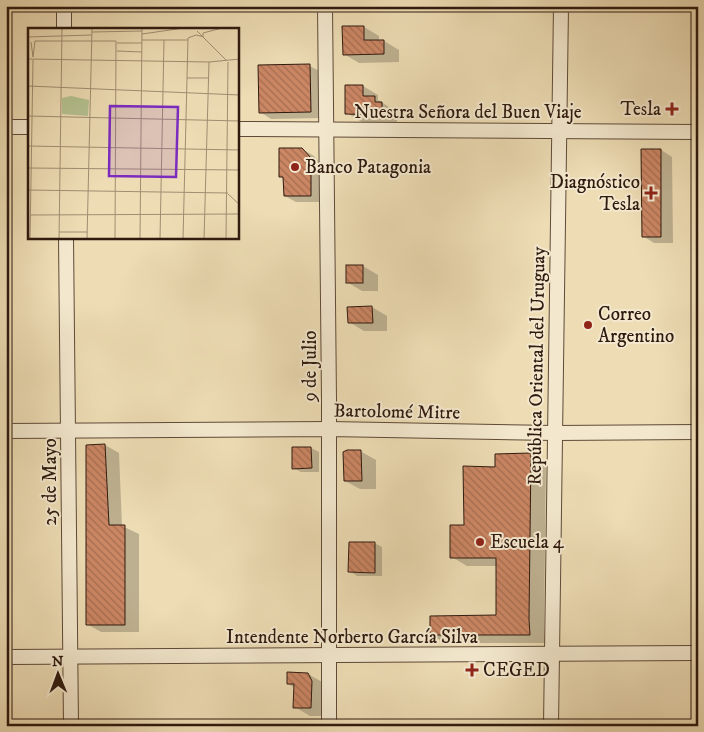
<svg xmlns="http://www.w3.org/2000/svg" width="704" height="732" viewBox="0 0 704 732" font-family="'IM FELL DW Pica',serif">
<style>
.shadow{fill:#0003}
.building{fill:url(#building-back-hatch);stroke:#2f1a0f}
.lines{fill:none;stroke-linecap:round;stroke-linejoin:round}
.minor-casing{stroke:#5e4a38;stroke-width:16}
.minor{stroke:#f3e8ce;stroke-width:14}
.poi-dot{fill:#8f2418;stroke:#f3e8ce;stroke-width:2}
.labels{text-anchor:middle;dominant-baseline:central;stroke-width:4;stroke-linejoin:round;paint-order:stroke}
.poi-label{font-size:19px;fill:#2f1a0f;stroke:#f3e8ce;text-anchor:start}
.street-label{font-size:19px;fill:#2f1a0f;stroke:#f3e8ce}
.inset-road{fill:none;stroke:#a18e72;stroke-width:1}
.view{fill:#7b2cbf;fill-opacity:0.15;stroke:#7b2cbf;stroke-width:2.5}
.inset-edge{fill:none;stroke:#2f1a0f;stroke-width:2.5}
</style>
<defs>
<pattern id="building-back-hatch" width="6" height="6" patternUnits="userSpaceOnUse" patternTransform="scale(1.25)"><rect width="6" height="6" fill="#cb8664"/><path d="M-1 5l2 2M0 0l6 6M5-1l2 2" fill="none" stroke="#a56d51"/></pattern>
</defs>
<rect width="100%" height="100%" fill="#eddcb4"/>
<filter id="stains"><feTurbulence type="fractalNoise" baseFrequency=".004" numOctaves="4"/><feColorMatrix values="0 0 0 0 .2 0 0 0 0 .09 0 0 0 0 .02 0 0 0 .5 -.17"/></filter>
<radialGradient id="worn" r=".72"><stop offset=".6" stop-color="#630" stop-opacity="0"/><stop offset="1" stop-color="#630" stop-opacity=".3"/></radialGradient>
<g class="shadow">
<polygon points="364,27 379,36 379,41 384,41 399,50 399,62 359,63 344,54"/>
<polygon points="310,66 321,72 322,118 271,119 260,112"/>
<polygon points="363,86 378,95 378,100 397,112 397,123 362,122 347,113"/>
<polygon points="302,149 314,156 322,165 322,202 296,202 285,196 285,179 280,176"/>
<polygon points="661,150 672,157 673,243 654,243 643,236"/>
<polygon points="363,266 378,275 378,291 362,291 347,282"/>
<polygon points="372,307 387,316 387,331 364,331 349,322"/>
<polygon points="105,445 119,453 122,526 139,534 139,632 101,632 87,624 87,446"/>
<polygon points="293,448 311,448 319,452 319,472 301,472 293,468"/>
<polygon points="360,451 376,460 376,489 360,489 345,481"/>
<polygon points="531,455 546,463 544,629 545,643 446,643 431,635 497,616 497,566 467,566 452,557 465,527 496,468"/>
<polygon points="374,543 382,547 382,576 357,576 350,571"/>
<polygon points="308,674 324,683 326,716 310,716 295,707 295,688 288,684"/>
</g>
<g class="building">
<polygon points="342,26 364,26 364,40 384,40 384,54 343,55"/>
<polygon points="310,64 311,112 259,113 258,65"/>
<polygon points="345,85 363,85 363,96 375,96 375,102 382,102 382,115 345,114"/>
<polygon points="279,148 302,148 311,158 311,196 284,196 283,177 279,177"/>
<polygon points="641,149 661,149 661,237 642,237"/>
<rect x="346" y="265" width="17" height="18"/>
<polygon points="372,306 373,323 348,323 347,307"/>
<polygon points="105,444 109,525 125,525 125,625 86,625 86,445"/>
<polygon points="292,447 311,447 312,468 292,469"/>
<polygon points="347,450 361,450 362,481 344,481 343,452"/>
<polygon points="531,453 529,619 530,635 430,635 430,616 496,615 496,558 450,558 450,525 464,525 463,466 495,467 495,454"/>
<polygon points="349,542 375,542 375,573 348,572"/>
<polygon points="287,672 308,673 312,681 311,708 293,708 294,684 287,684"/>
</g>
<g class="lines">
<g class="minor-casing">
<g id="minor">
<polyline points="64,6 64,29"/>
<polyline points="325,6 329,400 329,726"/>
<polyline points="6,127 29,127"/>
<polyline points="238,129 698,132"/>
<polyline points="66,238 71,726"/>
<polyline points="6,431 329,429 555,433 698,432"/>
<polyline points="6,657 698,653"/>
<polyline points="551,726 561,6"/>
</g>
</g>
<use href="#minor" class="minor"/>
</g>
<g class="poi-dot">
<path d="M669.5 101.5h5v5h5v5h-5v5h-5v-5h-5v-5h5z"/>
<circle cx="295" cy="167" r="5"/>
<path d="M648.5 185.5h5v5h5v5h-5v5h-5v-5h-5v-5h5z"/>
<circle cx="588" cy="325" r="5"/>
<circle cx="480" cy="542" r="5"/>
<path d="M469.5 662.5h5v5h5v5h-5v5h-5v-5h-5v-5h5z"/>
</g>
<g class="labels">
<g class="poi-label">
<text x="661" y="109" text-anchor="end">Tesla</text>
<text x="305" y="167">Banco Patagonia</text>
<text x="640" y="182" text-anchor="end">Diagnóstico<tspan x="640" dy="22">Tesla</tspan></text>
<text x="598" y="314">Correo<tspan x="598" dy="22">Argentino</tspan></text>
<text x="490" y="542">Escuela 4</text>
<text x="483" y="670">CEGED</text>
</g>
<g class="street-label">
<text x="468" y="112">Nuestra Señora del Buen Viaje</text>
<text transform="translate(310 366) rotate(-90)">9 de Julio</text>
<text transform="translate(537 366) rotate(-89)">República Oriental del Uruguay</text>
<text transform="translate(397 412) rotate(1)">Bartolomé Mitre</text>
<text transform="translate(50 482) rotate(-90)">25 de Mayo</text>
<text x="352" y="637">Intendente Norberto García Silva</text>
</g>
</g>
<g transform="translate(28 28)">
<rect width="211" height="211" fill="#eddcb4"/>
<path d="M43 68 61 72 60 88 34 86V70Z" fill="#b4c190"/>
<path class="inset-road" d="M169 3 198 32M64 4 114 3M114 6 156 0M175 8V5L194 0M0 9 63 7M114 12H160M3 14 5 29M89 15H114M89 23 114 24M5 29 7 13H88L87 211M0 31 181 34 212 31M159 50H181M0 58 212 67M0 88 212 93M0 118 212 122M0 140 212 142M0 162 200 165M200 166 212 177M3 187 212 186M31 204H59M2 211 5 32M31 211 34 0M59 211 64 0M112 211 114 0M132 211 136 12M155 211 160 10 168 7 176 9M176 211 181 34M198 211 200 34"/>
<path class="view" d="M82 78 150 79 148 149 81 148Z"/>
<rect width="211" height="211" class="inset-edge"/>
</g>
<rect width="704" height="732" fill="none" stroke="#eddcb4" stroke-width="25"/>
<rect x="8" y="8" width="689" height="717" fill="none" stroke="#2f1a0f" stroke-width="2.5"/>
<rect x="12" y="12" width="679" height="707" fill="none" stroke="#2f1a0f"/>
<g transform="translate(58 674) rotate(359)" stroke="#f3e8ce" stroke-width="4" paint-order="stroke">
<path d="M0-4L9 19L0 12L-9 19Z" fill="#2f1a0f"/>
<text y="-8" font-size="14" font-weight="bold" text-anchor="middle" fill="#2f1a0f">N</text>
</g>
<rect width="100%" height="100%" filter="url(#stains)"/>
<rect width="100%" height="100%" fill="url(#worn)"/>
</svg>
